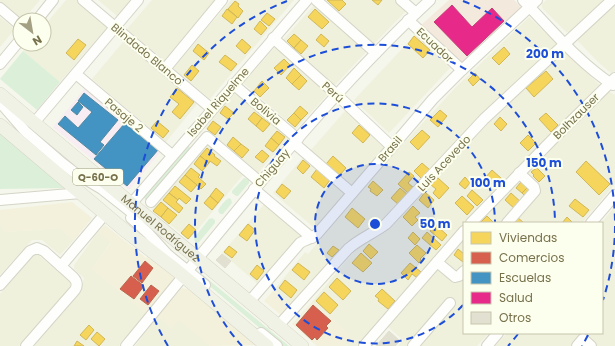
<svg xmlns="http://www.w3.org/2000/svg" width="615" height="346" viewBox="0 0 615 346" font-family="Poppins,sans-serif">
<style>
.residential{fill:#f0f1dc}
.commercial{fill:#f3f0dc}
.education{fill:#f8edf2}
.medical{fill:#f3e9dd}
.green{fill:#dcf0d9}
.homes{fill:#f6d55c;stroke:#d0b757}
.shops{fill:#d6604d;stroke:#ba654d}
.schools{fill:#4393c3;stroke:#53899f}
.health{fill:#e7298a;stroke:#c53f77}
.building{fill:#e2e0d1;stroke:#e0dfce}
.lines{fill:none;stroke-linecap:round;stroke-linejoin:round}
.minor-casing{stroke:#d4d4c7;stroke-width:12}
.major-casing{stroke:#d6d4c6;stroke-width:14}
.minor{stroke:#fefefc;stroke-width:10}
.major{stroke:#f1f2e6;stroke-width:13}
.ring{fill:none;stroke:#1d4ed8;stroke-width:2;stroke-dasharray:7 5}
.labels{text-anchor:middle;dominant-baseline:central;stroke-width:4;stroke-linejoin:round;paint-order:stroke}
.shield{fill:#fdffee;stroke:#9f9c7d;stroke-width:1}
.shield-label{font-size:10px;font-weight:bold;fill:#77714c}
.street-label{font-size:11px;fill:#77714c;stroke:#fdffee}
.centre{fill:#1d4ed8;stroke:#fdffee;stroke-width:2}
.ring-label{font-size:12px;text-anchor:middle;font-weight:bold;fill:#1d4ed8;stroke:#fdffee;stroke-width:4;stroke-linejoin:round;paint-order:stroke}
</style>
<rect width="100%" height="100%" fill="#f6f7ec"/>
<g class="residential">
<polygon points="0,0 40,0 23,20 20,20 0,3"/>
<polygon points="66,0 79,0 109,25 60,82 23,51 29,44 44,44 44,26"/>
<polygon points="98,0 130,0 117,16"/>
<polygon points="152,0 216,0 165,61 127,29"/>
<polygon points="231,0 294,0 210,99 173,68"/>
<polygon points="325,0 394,0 406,11 373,45"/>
<polygon points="546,0 606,0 571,33 566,32 542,8 542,4"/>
<polygon points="615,3 615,71 612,74 598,62 576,39"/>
<polygon points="315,4 367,51 334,86 283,40"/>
<polygon points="0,17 15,29 0,47"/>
<polygon points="529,17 558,45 392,213 372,228 346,242 291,305 274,290 305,252 308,254 393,155 455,88"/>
<polygon points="415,35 450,68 389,133 354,100"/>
<polygon points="123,42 197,104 166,142 92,79"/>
<polygon points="276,46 328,94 296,129 243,83"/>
<polygon points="563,51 600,85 530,155 465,223 464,223 464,224 358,346 348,346 343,342 350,335 312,302 357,248 385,232 476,133"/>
<polygon points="236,91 290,136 258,173 205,128"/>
<polygon points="608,91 615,95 615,184 582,223 477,223"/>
<polygon points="345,111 387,148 353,187 310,151"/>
<polygon points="208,145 243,175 189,240 152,210"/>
<polygon points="304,156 349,194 318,231 273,193"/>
<polygon points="266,202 303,233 259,285 222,253"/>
<polygon points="615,206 615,346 495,346 507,333 602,333 602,223 601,223"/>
<polygon points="0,223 5,232 60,228 74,240 60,255 42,240 32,240 0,275"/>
<polygon points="98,232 111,242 92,269 146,313 119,346 34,346 80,291 84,278 74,269 74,265"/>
<polygon points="464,237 464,333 489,333 477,346 398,346 403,340 388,327"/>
<polygon points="37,254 71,283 71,286 19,346 0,346 0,294 34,255"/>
<polygon points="158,316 171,328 179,319 210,346 135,346"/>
</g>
<g class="commercial">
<polygon points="72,202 92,218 74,240 60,228 5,232 0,223 0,210"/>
<polygon points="105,225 146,258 148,256 173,274 174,280 146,313 92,269 111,243 98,232"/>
<polygon points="182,288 191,290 257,345 210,346 179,320 171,328 158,316"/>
<polygon points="274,290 291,305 282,316 264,301"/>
<polygon points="312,302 350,335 344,342 348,346 317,346 292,324"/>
</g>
<polygon class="education" points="86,87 162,150 129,190 53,127"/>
<polygon class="medical" points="449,0 514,0 523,9 462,65 420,26"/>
<g class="green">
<polygon points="23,51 60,82 37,110 0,79"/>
<polygon points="0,133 67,188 0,189"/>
<polygon points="187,145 193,150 148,202 143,197"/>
<polygon points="244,178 245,178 249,180 249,183 238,196 236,196 232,193 232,191"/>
<path d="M229 198 231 199 232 203 223 214H220L218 211C219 207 225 200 229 198Z"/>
<path d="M212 218 215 220V223L200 241 198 243C195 243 194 240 194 238L209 219Z"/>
<polygon points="203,275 289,346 281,346 200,278"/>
</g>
<g class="homes">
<polygon points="327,0 342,0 346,4 339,11"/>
<polygon points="372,0 382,0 378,5"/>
<polygon points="235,1 239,4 238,6 243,11 238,18 228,9"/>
<polygon points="227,9 237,17 232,24 222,16"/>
<polygon points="315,9 329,22 322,29 308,17"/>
<polygon points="267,13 275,19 269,26 261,20"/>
<polygon points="260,21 267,28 261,35 254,29"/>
<polygon points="294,34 301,40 294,48 287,41"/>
<polygon points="321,34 329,41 324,47 316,40"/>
<polygon points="414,36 430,50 423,58 408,44"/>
<polygon points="78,39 86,45 74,60 66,53"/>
<polygon points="242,39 251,47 245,54 236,46"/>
<polygon points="301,40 308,46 301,54 294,48"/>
<polygon points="198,44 209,53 204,60 193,51"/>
<polygon points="504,47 510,54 499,65 492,58"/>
<polygon points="225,55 237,64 231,71 219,62"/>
<polygon points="284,59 290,65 281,75 274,68"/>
<polygon points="192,65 199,71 191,81 184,75"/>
<polygon points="294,68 301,75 292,84 286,78"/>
<polygon points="546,71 553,79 534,97 526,88"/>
<polygon points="475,73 480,79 473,86 468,80"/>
<polygon points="301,75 307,81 299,90 292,84"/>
<polygon points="262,81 269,88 260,97 254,91"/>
<polygon points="177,88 194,102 180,119 172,112 179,104 170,97"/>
<polygon points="225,106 234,113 228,119 220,113"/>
<polygon points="300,106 308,113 301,120 294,113"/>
<polygon points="440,110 447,116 438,127 430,120"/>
<polygon points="254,112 262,118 256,126 248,119"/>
<polygon points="294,113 301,120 295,127 287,120"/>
<polygon points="546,113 558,125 551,132 539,119"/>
<polygon points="500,117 507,124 501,131 494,124"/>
<polygon points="262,118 270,124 263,132 256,126"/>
<polygon points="157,121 169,131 163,138 151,128"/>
<polygon points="213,121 221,127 215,135 207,129"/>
<polygon points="359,125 370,135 363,143 352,133"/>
<polygon points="422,130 430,137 418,150 410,142"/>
<polygon points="277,131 285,137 279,145 271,138"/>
<polygon points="528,135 536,143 528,151 520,143"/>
<polygon points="233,137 241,144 234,151 227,145"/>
<polygon points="271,138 279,145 273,152 265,146"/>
<polygon points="241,144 249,150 242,158 234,151"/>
<polygon points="207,148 215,155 214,156 221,161 217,166 210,161 209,163 200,156"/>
<polygon points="262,150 269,156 263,163 255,157"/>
<polygon points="200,156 209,163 202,171 194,164"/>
<polygon points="333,156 346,168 340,175 326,164"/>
<polygon points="303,160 310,166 303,174 297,168"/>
<polygon points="586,161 610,184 599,195 576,172"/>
<polygon points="422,163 430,170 422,179 414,171"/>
<polygon points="191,168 200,175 198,177 206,184 201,189 185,175"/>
<polygon points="537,168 545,176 539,182 533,176 534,175 531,172 535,169 536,169"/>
<polygon points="317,169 330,180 324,188 311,177"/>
<polygon points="492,170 502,179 495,187 485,178"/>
<polygon points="409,172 414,176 408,183 414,188 409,194 398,184"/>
<polygon points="185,175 197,185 191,192 179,182"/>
<polygon points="465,177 470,183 465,189 459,184"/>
<polygon points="438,178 449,188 439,199 433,193 436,189 431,185"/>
<polygon points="373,181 383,190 377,196 370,191 371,189 368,187"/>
<polygon points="521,182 527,188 522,193 516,188"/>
<polygon points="282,184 291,191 284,199 276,192"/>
<polygon points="175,186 191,199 186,204 179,198 178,200 169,193"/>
<polygon points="216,188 224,195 218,203 210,196"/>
<polygon points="400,188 408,195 399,205 391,198"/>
<polygon points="527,188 532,192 527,198 522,193"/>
<polygon points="472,190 483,200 477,206 467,196"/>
<polygon points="425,192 434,200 428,208 419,200"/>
<polygon points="169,193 178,200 176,202 183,208 179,213 163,200"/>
<polygon points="511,193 523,204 516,210 505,200"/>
<polygon points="210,196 218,203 212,210 204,203"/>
<polygon points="462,196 474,207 467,215 455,203"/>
<polygon points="575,199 589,210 583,217 569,206"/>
<polygon points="161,202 168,208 161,217 153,211"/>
<polygon points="413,206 420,213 415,217 418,220 412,226 403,217"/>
<polygon points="168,208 177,215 169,224 161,217"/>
<polygon points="352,208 365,219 358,228 345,217"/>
<polygon points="487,216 494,223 482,223 481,222"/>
<polygon points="517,217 524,223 513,223"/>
<polygon points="567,217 573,223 562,223"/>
<polygon points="189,224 196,230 188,239 181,233"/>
<polygon points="248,224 255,230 247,241 239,235"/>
<polygon points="435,224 447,235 442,241 430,231"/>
<polygon points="413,232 420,239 415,245 408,238"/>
<polygon points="427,232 441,245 436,250 422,238"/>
<polygon points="369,244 378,252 371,259 363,251"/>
<polygon points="417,245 426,253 420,259 421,260 419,263 409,253"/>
<polygon points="229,246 237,252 232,258 224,252"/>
<polygon points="333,246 339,250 332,257 327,253"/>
<polygon points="458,249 464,254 464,261 463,262 454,255"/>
<polygon points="361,253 372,263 363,272 352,263"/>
<polygon points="298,263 310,272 304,280 292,270"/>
<polygon points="410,263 421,272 416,277 412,274 408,280 401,273"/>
<polygon points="257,265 264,271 257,280 250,274"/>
<polygon points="337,278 351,291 343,300 329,287"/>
<polygon points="285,280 297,290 291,298 279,288"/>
<polygon points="382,289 395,301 388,309 378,301 379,299 375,296"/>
<polygon points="324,292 338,305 330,314 316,301"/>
<polygon points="89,325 94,330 86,340 80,335"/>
<polygon points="97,332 105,339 99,346 91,339"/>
<polygon points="77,341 84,346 74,346"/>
</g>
<g class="shops">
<polygon points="145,261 153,268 142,283 133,276"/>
<polygon points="131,276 144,286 134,299 120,289"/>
<polygon points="151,285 159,291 148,305 140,299"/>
<polygon points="313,305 331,321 326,326 328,328 317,340 315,337 312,340 296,325"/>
</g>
<g class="schools">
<polygon points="84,93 118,120 100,142 104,145 96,155 58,124 65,116 78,128 92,112 78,101"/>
<polygon points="78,102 83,107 77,115 71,110"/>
<polygon points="125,123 158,150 127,186 94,159"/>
</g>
<polygon class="health" points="452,5 472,27 492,8 504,21 467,56 434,22"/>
<g class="building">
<polygon points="222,254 231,261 225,268 216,260"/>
<polygon points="389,331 400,341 395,346 376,346"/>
</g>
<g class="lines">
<g class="minor-casing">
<g id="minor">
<polyline points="83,0 212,109"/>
<polyline points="316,0 376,53"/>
<polyline points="401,0 416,13"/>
<path d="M523 0C552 30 579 63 613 85"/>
<polyline points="0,8 20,25"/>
<polyline points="37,20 53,0"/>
<polyline points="408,20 462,70"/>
<polyline points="273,38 337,95 392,147"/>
<polyline points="0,64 20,40"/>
<polyline points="165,69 222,0"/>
<polyline points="76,74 172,155"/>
<polyline points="233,84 298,139"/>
<polyline points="0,102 25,131 62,163 75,173 102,189 140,219"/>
<polyline points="34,123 138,0"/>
<polyline points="294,143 352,193"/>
<polyline points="254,189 312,238"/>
<polyline points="0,200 81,193"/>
<polyline points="151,202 207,137 260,182"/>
<polyline points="131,204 307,0"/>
<polyline points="131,218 148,233 168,255 205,285"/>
<polyline points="471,223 552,140 615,78"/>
<polyline points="507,223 535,191 534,187 519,173"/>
<polyline points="591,223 615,195"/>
<polyline points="437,262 455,277 459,276 464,271"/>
<polyline points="61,266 105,214"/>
<path d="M0 285 30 251 37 248 44 251 73 277C77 281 78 285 75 290L26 346"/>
<path d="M249 302 300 243C306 239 312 239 317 234L392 147 433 99 462 70 537 0"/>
<path d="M273 324 278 326 348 249C359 239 374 233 386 224L484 119 612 0"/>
<polyline points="261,333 277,346"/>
<path d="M126 346C224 228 317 105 430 0"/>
<polyline points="364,346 464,231"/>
<polyline points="413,346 450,303"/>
<polyline points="487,346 498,333"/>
<polyline points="577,346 583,339 591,346"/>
</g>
</g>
<g class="major-casing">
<g id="major">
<path id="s1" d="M0 94C100 179 202 261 302 346"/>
<polyline points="0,125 123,229 176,270 267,346"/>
</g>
</g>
<use href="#minor" class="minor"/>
<use href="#major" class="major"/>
</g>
<circle cx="375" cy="224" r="60" fill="#1d4ed8" fill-opacity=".12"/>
<g class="ring">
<circle cx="375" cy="224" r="60"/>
<path d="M463 305A120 120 0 1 1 495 223"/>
<path d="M518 334A180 180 0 0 1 508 346M242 346A180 180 0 1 1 555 222"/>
<path d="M615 226A240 240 0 0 1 603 300M588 335A240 240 0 0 1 582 346M168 346A240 240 0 0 1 287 1M463 1A240 240 0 0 1 615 222"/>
</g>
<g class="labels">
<rect class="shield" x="73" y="169" width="50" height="16" rx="3"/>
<g class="shield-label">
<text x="98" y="177">Q-60-O</text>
</g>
<g class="street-label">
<text transform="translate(435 45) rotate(43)">Ecuador</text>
<text transform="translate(147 54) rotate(40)">Blindado Blanco</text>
<text transform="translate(333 92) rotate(42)">Perú</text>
<text transform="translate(218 102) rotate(-49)">Isabel Riquelme</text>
<text transform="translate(266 111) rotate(40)">Bolivia</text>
<text transform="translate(124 115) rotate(40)">Pasaje 2</text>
<text transform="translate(576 116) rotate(-45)">Bolhzauser</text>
<text transform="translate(390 149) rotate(-49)">Brasil</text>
<text transform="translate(444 163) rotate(-47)">Luis Acevedo</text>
<text transform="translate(272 168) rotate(-49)">Chiguay</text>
<text stroke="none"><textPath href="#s1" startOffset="209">Manuel Rodríguez</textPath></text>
</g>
</g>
<circle cx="375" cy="224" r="6" class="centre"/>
<g class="ring-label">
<text x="545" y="58">200 m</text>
<text x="544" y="167">150 m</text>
<text x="488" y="187">100 m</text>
<text x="435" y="228">50 m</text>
</g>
<rect x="463" y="222" width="140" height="112" fill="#fdffee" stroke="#c7c6ad"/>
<rect x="471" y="232" width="20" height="12" fill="#f6d55c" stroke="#c7c6ad"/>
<text x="499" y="242" font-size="12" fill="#77714c">Viviendas</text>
<rect x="471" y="252" width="20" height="12" fill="#d6604d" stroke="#c7c6ad"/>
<text x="499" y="262" font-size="12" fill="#77714c">Comercios</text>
<rect x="471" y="272" width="20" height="12" fill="#4393c3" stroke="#c7c6ad"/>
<text x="499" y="282" font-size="12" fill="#77714c">Escuelas</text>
<rect x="471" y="292" width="20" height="12" fill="#e7298a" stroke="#c7c6ad"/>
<text x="499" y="302" font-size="12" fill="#77714c">Salud</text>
<rect x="471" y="312" width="20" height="12" fill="#e2e0d1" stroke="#c7c6ad"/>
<text x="499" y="322" font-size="12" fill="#77714c">Otros</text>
<g transform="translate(32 32) rotate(149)"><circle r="19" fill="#fdffee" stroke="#c7c6ad"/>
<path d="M0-3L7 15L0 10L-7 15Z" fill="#a3a084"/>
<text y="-6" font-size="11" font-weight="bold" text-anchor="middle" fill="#77714c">N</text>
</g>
</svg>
